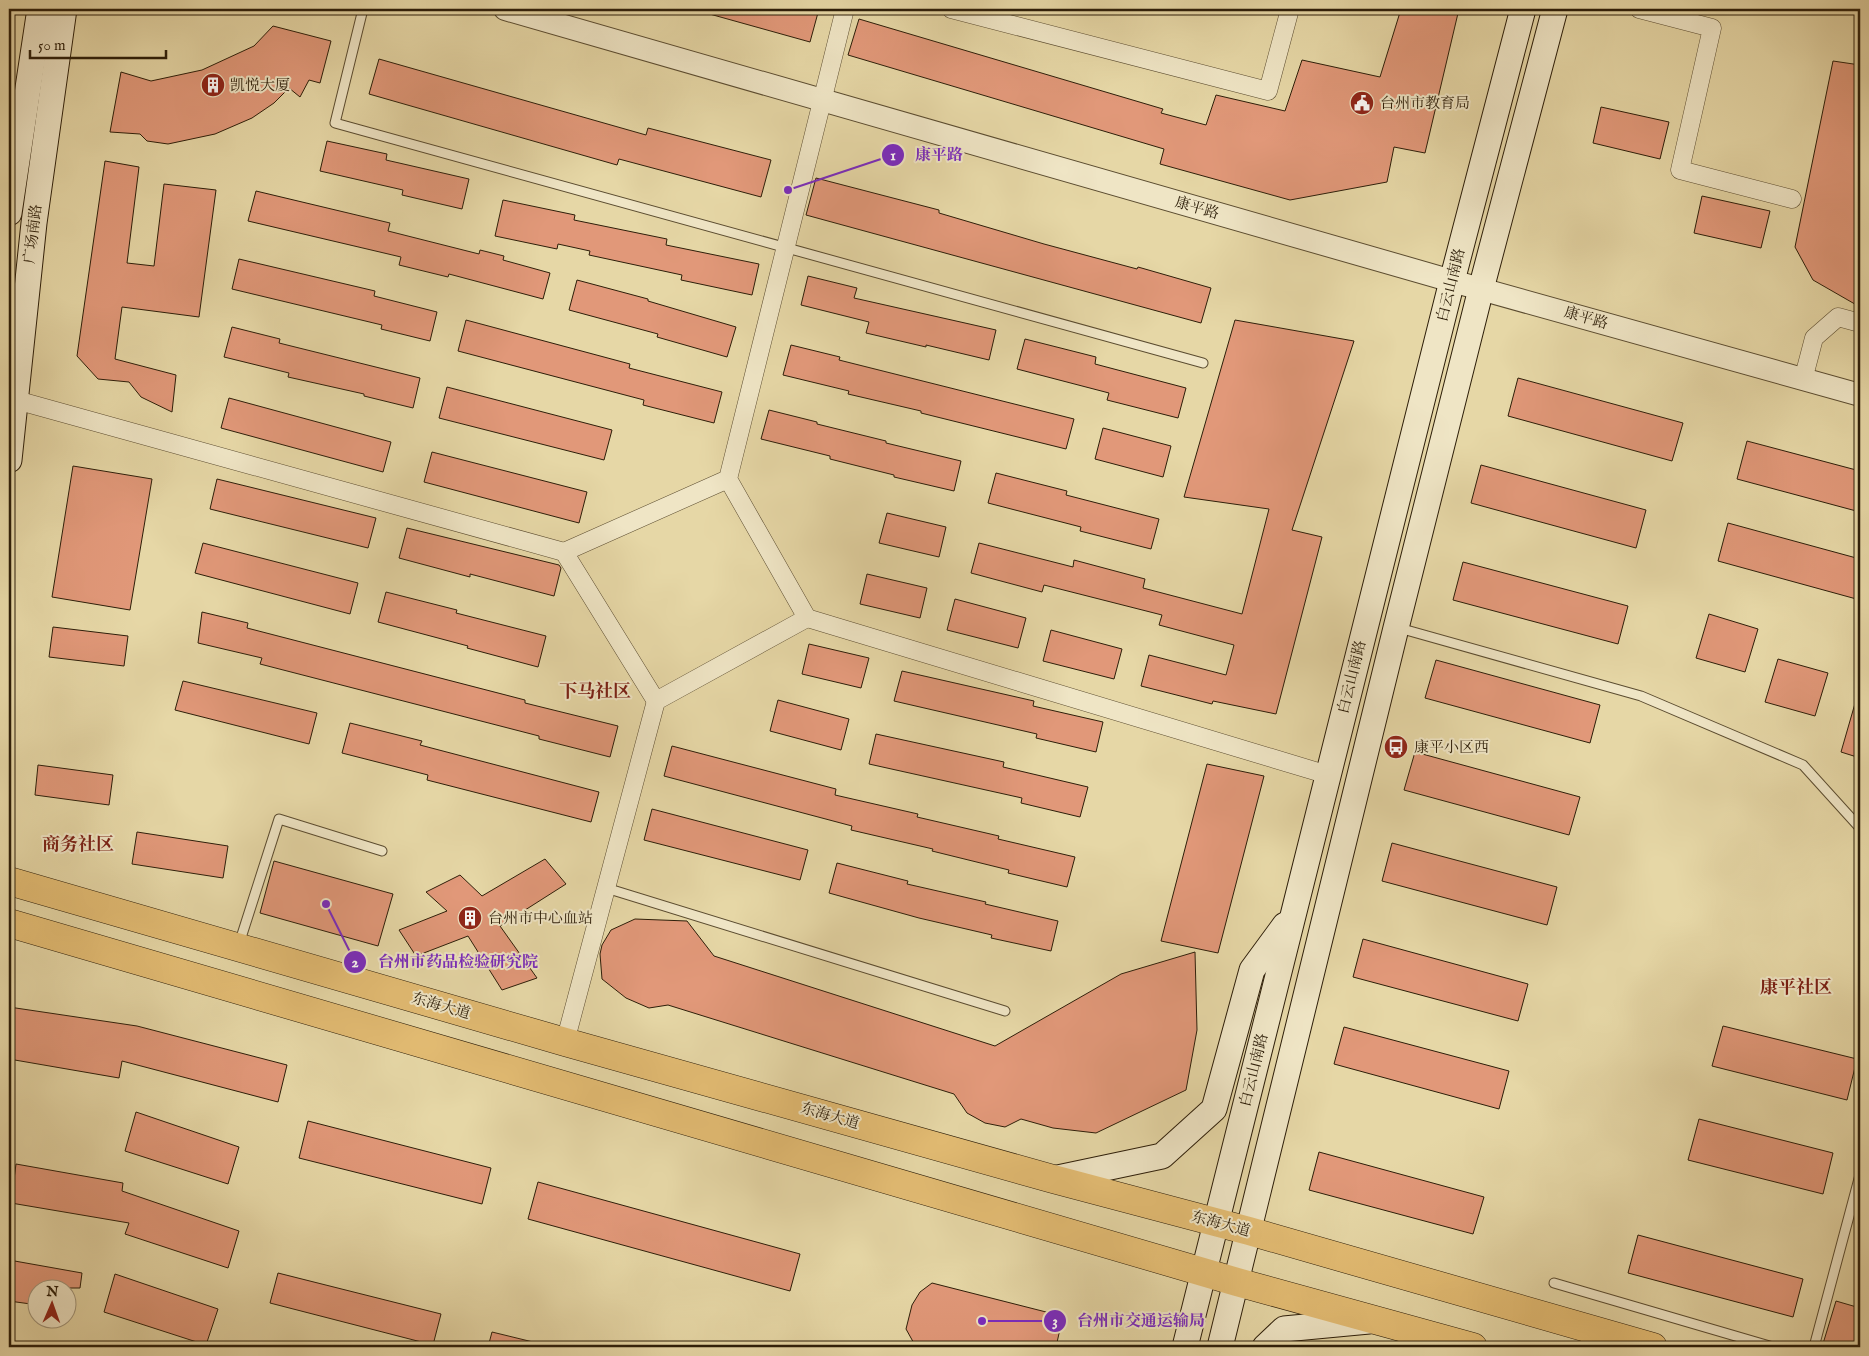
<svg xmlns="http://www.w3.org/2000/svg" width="1869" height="1356" viewBox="0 0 1869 1356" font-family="'IM FELL English','Noto Serif SC',serif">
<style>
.building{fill:#e19879;stroke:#2d1e09}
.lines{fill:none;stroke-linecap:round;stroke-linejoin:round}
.service-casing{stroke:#5b4c30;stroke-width:11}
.minor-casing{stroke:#5b4c30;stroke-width:19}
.tertiary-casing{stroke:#5b4c30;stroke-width:24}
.secondary-casing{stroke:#2d1e09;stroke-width:27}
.primary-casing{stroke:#2d1e09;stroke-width:29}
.service{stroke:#efe5c5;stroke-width:9}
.minor{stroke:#efe5c5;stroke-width:18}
.tertiary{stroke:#efe5c5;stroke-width:22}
.secondary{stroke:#efe5c5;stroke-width:25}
.primary{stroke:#e3bc73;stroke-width:28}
.labels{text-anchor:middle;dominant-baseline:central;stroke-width:4;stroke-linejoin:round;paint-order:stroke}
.poi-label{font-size:15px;fill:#2d1e09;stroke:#efe5c5;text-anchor:start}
.street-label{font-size:15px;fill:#2d1e09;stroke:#efe5c5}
.quarter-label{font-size:18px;font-weight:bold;fill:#7a1f14;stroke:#efe5c5}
.leader{fill:none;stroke:#7b2cbf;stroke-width:2}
.callout-dot{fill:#7b2cbf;stroke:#efe5c5;stroke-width:2}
.mark-label{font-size:15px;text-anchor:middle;font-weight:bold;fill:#fff}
.callout-label{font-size:16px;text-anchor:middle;font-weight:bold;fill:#7b2cbf;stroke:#efe5c5;stroke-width:4;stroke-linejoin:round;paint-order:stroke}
</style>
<rect width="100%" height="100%" fill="#e6d7a6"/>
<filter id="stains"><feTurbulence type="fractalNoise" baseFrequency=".004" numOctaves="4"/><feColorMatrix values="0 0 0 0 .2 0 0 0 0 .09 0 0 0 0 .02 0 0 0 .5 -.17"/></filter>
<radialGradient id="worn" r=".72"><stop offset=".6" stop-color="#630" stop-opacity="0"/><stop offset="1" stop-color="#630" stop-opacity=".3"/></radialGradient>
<g class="building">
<polygon points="706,9 819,9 810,42 706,13"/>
<polygon points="1401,9 1459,9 1425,153 1394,147 1387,182 1290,200 1160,164 1164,149 848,55 859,19 1163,109 1161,113 1206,125 1216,95 1285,111 1302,60 1380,77"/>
<polygon points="273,26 331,41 320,83 309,80 300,97 289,88 274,103 252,118 215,134 168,144 147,141 140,134 110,132 121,72 151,81 202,70 254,46"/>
<polygon points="379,59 646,135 648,128 771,160 761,197 619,159 617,165 369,94"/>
<polygon points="1833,61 1860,65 1860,307 1813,280 1795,247"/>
<polygon points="1601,107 1669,122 1660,159 1593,143"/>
<polygon points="327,141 387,154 386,160 469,179 462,209 402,195 403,190 320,171"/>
<polygon points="105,161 139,167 127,263 154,266 164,184 216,190 199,317 122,307 115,359 176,375 172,412 141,397 129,382 98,379 77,356"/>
<polygon points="816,178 939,210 939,213 1044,244 1137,269 1138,267 1211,288 1201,323 806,215"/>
<polygon points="256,191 390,223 388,231 479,254 480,250 504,256 503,260 550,273 543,299 449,274 448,277 399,265 401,257 248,221"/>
<polygon points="1702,196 1770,211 1761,248 1694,233"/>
<polygon points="503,200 575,215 574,220 667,239 666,245 759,264 752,295 681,280 682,275 589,255 590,251 558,244 557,249 495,236"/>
<polygon points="239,259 375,291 374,296 437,312 430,341 381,329 382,325 232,289"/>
<polygon points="808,276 857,288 854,298 996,330 989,360 926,345 926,347 866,333 869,322 801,305"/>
<polygon points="577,280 648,299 648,301 736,327 727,357 657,337 658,334 569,310"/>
<polygon points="466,320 630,364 629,368 722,392 714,423 643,405 644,400 458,351"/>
<polygon points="1235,320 1354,341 1292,530 1322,537 1276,714 1213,701 1212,704 1141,686 1149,655 1226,675 1234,645 1159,625 1162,615 1044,585 1042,592 971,573 979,543 1073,567 1074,560 1145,579 1143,588 1242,614 1269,509 1184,497"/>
<polygon points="232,327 280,339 279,343 420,378 413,408 364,396 364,394 288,377 289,373 224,357"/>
<polygon points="1025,339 1096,357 1095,364 1186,388 1178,418 1107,400 1109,393 1017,369"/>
<polygon points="791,345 840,357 839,360 1074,419 1066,449 921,413 921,411 848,394 849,391 783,375"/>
<polygon points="1518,378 1683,423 1672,461 1508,416"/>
<polygon points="447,387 612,430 604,460 439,418"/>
<polygon points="229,398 391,442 383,472 221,428"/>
<polygon points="769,410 817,422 817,424 886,441 886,443 961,461 954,491 894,477 894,475 830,459 830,456 761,439"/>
<polygon points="1103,428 1171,446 1163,477 1095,459"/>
<polygon points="1747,441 1860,471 1860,512 1737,479"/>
<polygon points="432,452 587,492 579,523 424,482"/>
<polygon points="1481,465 1646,510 1636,548 1471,503"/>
<polygon points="73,466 152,479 130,610 52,597"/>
<polygon points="996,473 1067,491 1066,495 1159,519 1151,549 1080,531 1081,527 988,503"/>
<polygon points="217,479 376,518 368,548 210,509"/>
<polygon points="887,513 946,527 939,557 879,543"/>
<polygon points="1728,523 1860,559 1860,600 1718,561"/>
<polygon points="407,528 559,565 561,568 554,596 470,574 470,577 399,558"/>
<polygon points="203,543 358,583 350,614 195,573"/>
<polygon points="1463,562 1628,606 1618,644 1453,600"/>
<polygon points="867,574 927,588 920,618 860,604"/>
<polygon points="386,592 457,610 456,613 546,636 538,667 467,648 468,646 378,622"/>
<polygon points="955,599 1026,618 1018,648 947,630"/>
<polygon points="202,612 248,623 247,628 525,700 525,703 618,726 610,757 539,739 539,736 260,664 262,658 198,643"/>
<polygon points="1709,614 1758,629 1745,672 1696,658"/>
<polygon points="53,627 128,636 124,666 49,657"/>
<polygon points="1051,630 1122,649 1114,679 1043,661"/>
<polygon points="809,644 869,658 861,688 802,674"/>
<polygon points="1778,659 1828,673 1815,716 1765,702"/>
<polygon points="1436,660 1600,705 1590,743 1425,698"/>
<polygon points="902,671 1034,701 1033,706 1103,722 1096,752 1036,738 1037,734 894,701"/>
<polygon points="183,681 317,713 309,744 175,710"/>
<polygon points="778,700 849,719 841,750 770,731"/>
<polygon points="1856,700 1860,700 1860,758 1841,752"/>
<polygon points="350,723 422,741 420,745 599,792 591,822 427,780 428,775 342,753"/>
<polygon points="876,734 1004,762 1003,767 1088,787 1080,817 1021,803 1022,798 869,764"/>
<polygon points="672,746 836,789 835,795 918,814 917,817 999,836 998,839 1075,857 1067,887 1008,873 1009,870 932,851 933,849 851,830 852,826 664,776"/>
<polygon points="1415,752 1580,797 1569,835 1404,790"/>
<polygon points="1207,764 1264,776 1218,953 1161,941"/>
<polygon points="38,765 113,775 109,805 35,795"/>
<polygon points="652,809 808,850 800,880 644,840"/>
<polygon points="137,832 228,846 223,878 132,864"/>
<polygon points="1392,843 1557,887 1547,925 1382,881"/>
<polygon points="545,859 566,884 500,926 537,978 502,990 468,936 416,956 399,930 447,911 426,892 460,875 482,896"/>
<polygon points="274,861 393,894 378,946 260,913"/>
<polygon points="837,863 908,881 907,884 986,902 985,904 1058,921 1051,951 991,938 992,935 919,918 829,893"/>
<polygon points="635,919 687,921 714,956 995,1046 1121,974 1195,952 1197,1030 1186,1090 1096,1133 1053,1128 1021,1119 1005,1127 985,1123 967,1113 954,1094 668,1005 649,1008 626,998 602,979 600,954 602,945 611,930"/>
<polygon points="1363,939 1528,984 1518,1021 1353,977"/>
<polygon points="9,1007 137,1026 287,1065 278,1102 122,1061 119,1078 9,1059"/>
<polygon points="1723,1026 1857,1059 1847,1100 1712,1066"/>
<polygon points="1344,1027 1509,1071 1499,1109 1334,1064"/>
<polygon points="136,1112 239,1147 228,1184 125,1151"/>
<polygon points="1699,1119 1833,1153 1823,1194 1688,1160"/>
<polygon points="308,1121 491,1168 482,1204 299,1158"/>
<polygon points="1319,1152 1484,1197 1473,1234 1309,1190"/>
<polygon points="16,1164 123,1183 122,1191 239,1231 228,1268 125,1234 129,1223 11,1203"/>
<polygon points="538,1182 800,1254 790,1291 528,1219"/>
<polygon points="1638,1235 1803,1279 1793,1317 1628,1273"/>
<polygon points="9,1260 82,1273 80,1288 38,1288 38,1305 9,1301"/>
<polygon points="278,1273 441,1314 433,1345 270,1303"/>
<polygon points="115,1274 218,1309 206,1345 104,1312"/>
<polygon points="932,1283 1050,1313 1060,1329 1056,1347 916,1347 906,1329 912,1305 920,1292"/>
<polygon points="1836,1301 1860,1308 1860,1347 1822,1347"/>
<polygon points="492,1332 533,1342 532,1347 488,1347"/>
</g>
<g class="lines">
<g class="service-casing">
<g id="service">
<polyline points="363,9 335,123 1203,363"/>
<polyline points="1399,628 1641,696 1803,765 1860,828"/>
<polyline points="606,888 1005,1011"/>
<polyline points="239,944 279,819 382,851"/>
<polyline points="1554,1283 1773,1347"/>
<polyline points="1814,1347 1860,1175"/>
</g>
</g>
<g class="minor-casing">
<g id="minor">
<polyline points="951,9 1268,91 1290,9"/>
<polyline points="1639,9 1712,28 1680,170 1792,199"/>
<polyline points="1803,380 1814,338 1838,317 1860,323"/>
<polyline points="16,400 564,552"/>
<polyline points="728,479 564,552 656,701 807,618 728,479 845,9"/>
<polyline points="807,618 1328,775"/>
<polyline points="565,1042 656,701"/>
</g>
</g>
<g class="tertiary-casing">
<polyline id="tertiary" points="505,9 1452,281 1860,395"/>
</g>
<g class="secondary-casing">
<g id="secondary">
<polyline points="9,213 40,9"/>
<polyline points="9,460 34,223 64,9"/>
<polyline points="1053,1179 1162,1156 1214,1109 1252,970 1285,925"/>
<polyline points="1185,1347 1452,281 1523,9"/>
<polyline points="1220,1347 1396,628 1481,289 1555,9"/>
<polyline points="1265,1347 1284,1329 1369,1321"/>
</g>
</g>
<g class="primary-casing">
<g id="primary">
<polyline points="9,881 565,1042 1053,1179 1249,1231 1653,1347"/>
<polyline points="9,923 1237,1282 1473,1347"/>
</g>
</g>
<use href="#service" class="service"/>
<use href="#minor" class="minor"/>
<use href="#tertiary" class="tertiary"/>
<use href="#secondary" class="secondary"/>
<use href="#primary" class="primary"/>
</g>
<defs>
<g id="building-disc" transform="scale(1.25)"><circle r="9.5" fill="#8f2418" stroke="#efe5c5"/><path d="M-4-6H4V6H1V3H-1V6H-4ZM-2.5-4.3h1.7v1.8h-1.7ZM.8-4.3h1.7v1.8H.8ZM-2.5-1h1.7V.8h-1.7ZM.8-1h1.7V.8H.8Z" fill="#fff"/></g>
<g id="civic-disc" transform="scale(1.25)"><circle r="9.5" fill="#8f2418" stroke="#efe5c5"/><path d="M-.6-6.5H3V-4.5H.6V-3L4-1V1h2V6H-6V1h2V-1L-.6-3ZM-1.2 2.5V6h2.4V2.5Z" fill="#fff"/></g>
<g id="bus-disc" transform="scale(1.25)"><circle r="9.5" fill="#8f2418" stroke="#efe5c5"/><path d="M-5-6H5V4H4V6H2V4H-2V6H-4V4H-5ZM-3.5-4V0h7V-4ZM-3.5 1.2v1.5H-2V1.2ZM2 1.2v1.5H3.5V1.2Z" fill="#fff"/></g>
</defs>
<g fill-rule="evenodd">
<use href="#building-disc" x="213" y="85"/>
<use href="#civic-disc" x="1362" y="103"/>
<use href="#bus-disc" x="1396" y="747"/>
<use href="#building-disc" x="470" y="918"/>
</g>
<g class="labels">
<g class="poi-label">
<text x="230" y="85">凯悦大厦</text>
<text x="1380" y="103">台州市教育局</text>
<text x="1414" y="747">康平小区西</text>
<text x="488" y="918">台州市中心血站</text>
</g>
<g class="street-label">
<text transform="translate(1197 208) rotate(16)">康平路</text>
<text transform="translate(33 234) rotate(-83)">广场南路</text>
<text transform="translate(1451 285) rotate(-76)">白云山南路</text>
<text transform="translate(1586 318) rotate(16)">康平路</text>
<text transform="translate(1352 677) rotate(-76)">白云山南路</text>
<text transform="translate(441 1006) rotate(16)">东海大道</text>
<text transform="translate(1254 1070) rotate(-76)">白云山南路</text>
<text transform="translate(830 1116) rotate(16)">东海大道</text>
<text transform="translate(1221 1224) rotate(15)">东海大道</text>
</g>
<g class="quarter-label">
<text x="595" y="692">下马社区</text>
<text x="78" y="845">商务社区</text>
<text x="1796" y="988">康平社区</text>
</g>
</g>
<path class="leader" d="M788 190L893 155M326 904L355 962M982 1321L1055 1321"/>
<g class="callout-dot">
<circle cx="788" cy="190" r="5"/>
<circle cx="326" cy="904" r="5"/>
<circle cx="982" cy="1321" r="5"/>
<circle cx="893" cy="155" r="12"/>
<circle cx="355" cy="962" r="12"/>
<circle cx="1055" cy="1321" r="12"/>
</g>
<g class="mark-label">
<text x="893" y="160">1</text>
<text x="355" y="967">2</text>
<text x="1055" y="1326">3</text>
</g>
<g class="callout-label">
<text x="939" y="160">康平路</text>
<text x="458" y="967">台州市药品检验研究院</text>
<text x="1141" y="1326">台州市交通运输局</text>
</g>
<rect width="1869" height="1356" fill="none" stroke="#e6d7a6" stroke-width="30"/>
<rect x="10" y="10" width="1849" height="1336" fill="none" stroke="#2d1e09" stroke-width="2.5"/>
<rect x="15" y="15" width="1839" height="1326" fill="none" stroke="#2d1e09"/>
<g transform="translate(52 1304) rotate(2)"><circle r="24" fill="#efe5c5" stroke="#a1957a"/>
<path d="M0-4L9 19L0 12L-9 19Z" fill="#8f2418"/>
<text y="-8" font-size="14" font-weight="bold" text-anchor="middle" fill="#2d1e09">N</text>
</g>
<path d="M30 50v8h136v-8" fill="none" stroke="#2d1e09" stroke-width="2.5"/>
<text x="38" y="50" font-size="15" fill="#2d1e09" stroke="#efe5c5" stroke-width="4" paint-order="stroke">50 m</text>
<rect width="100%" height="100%" filter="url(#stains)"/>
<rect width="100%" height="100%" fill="url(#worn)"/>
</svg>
